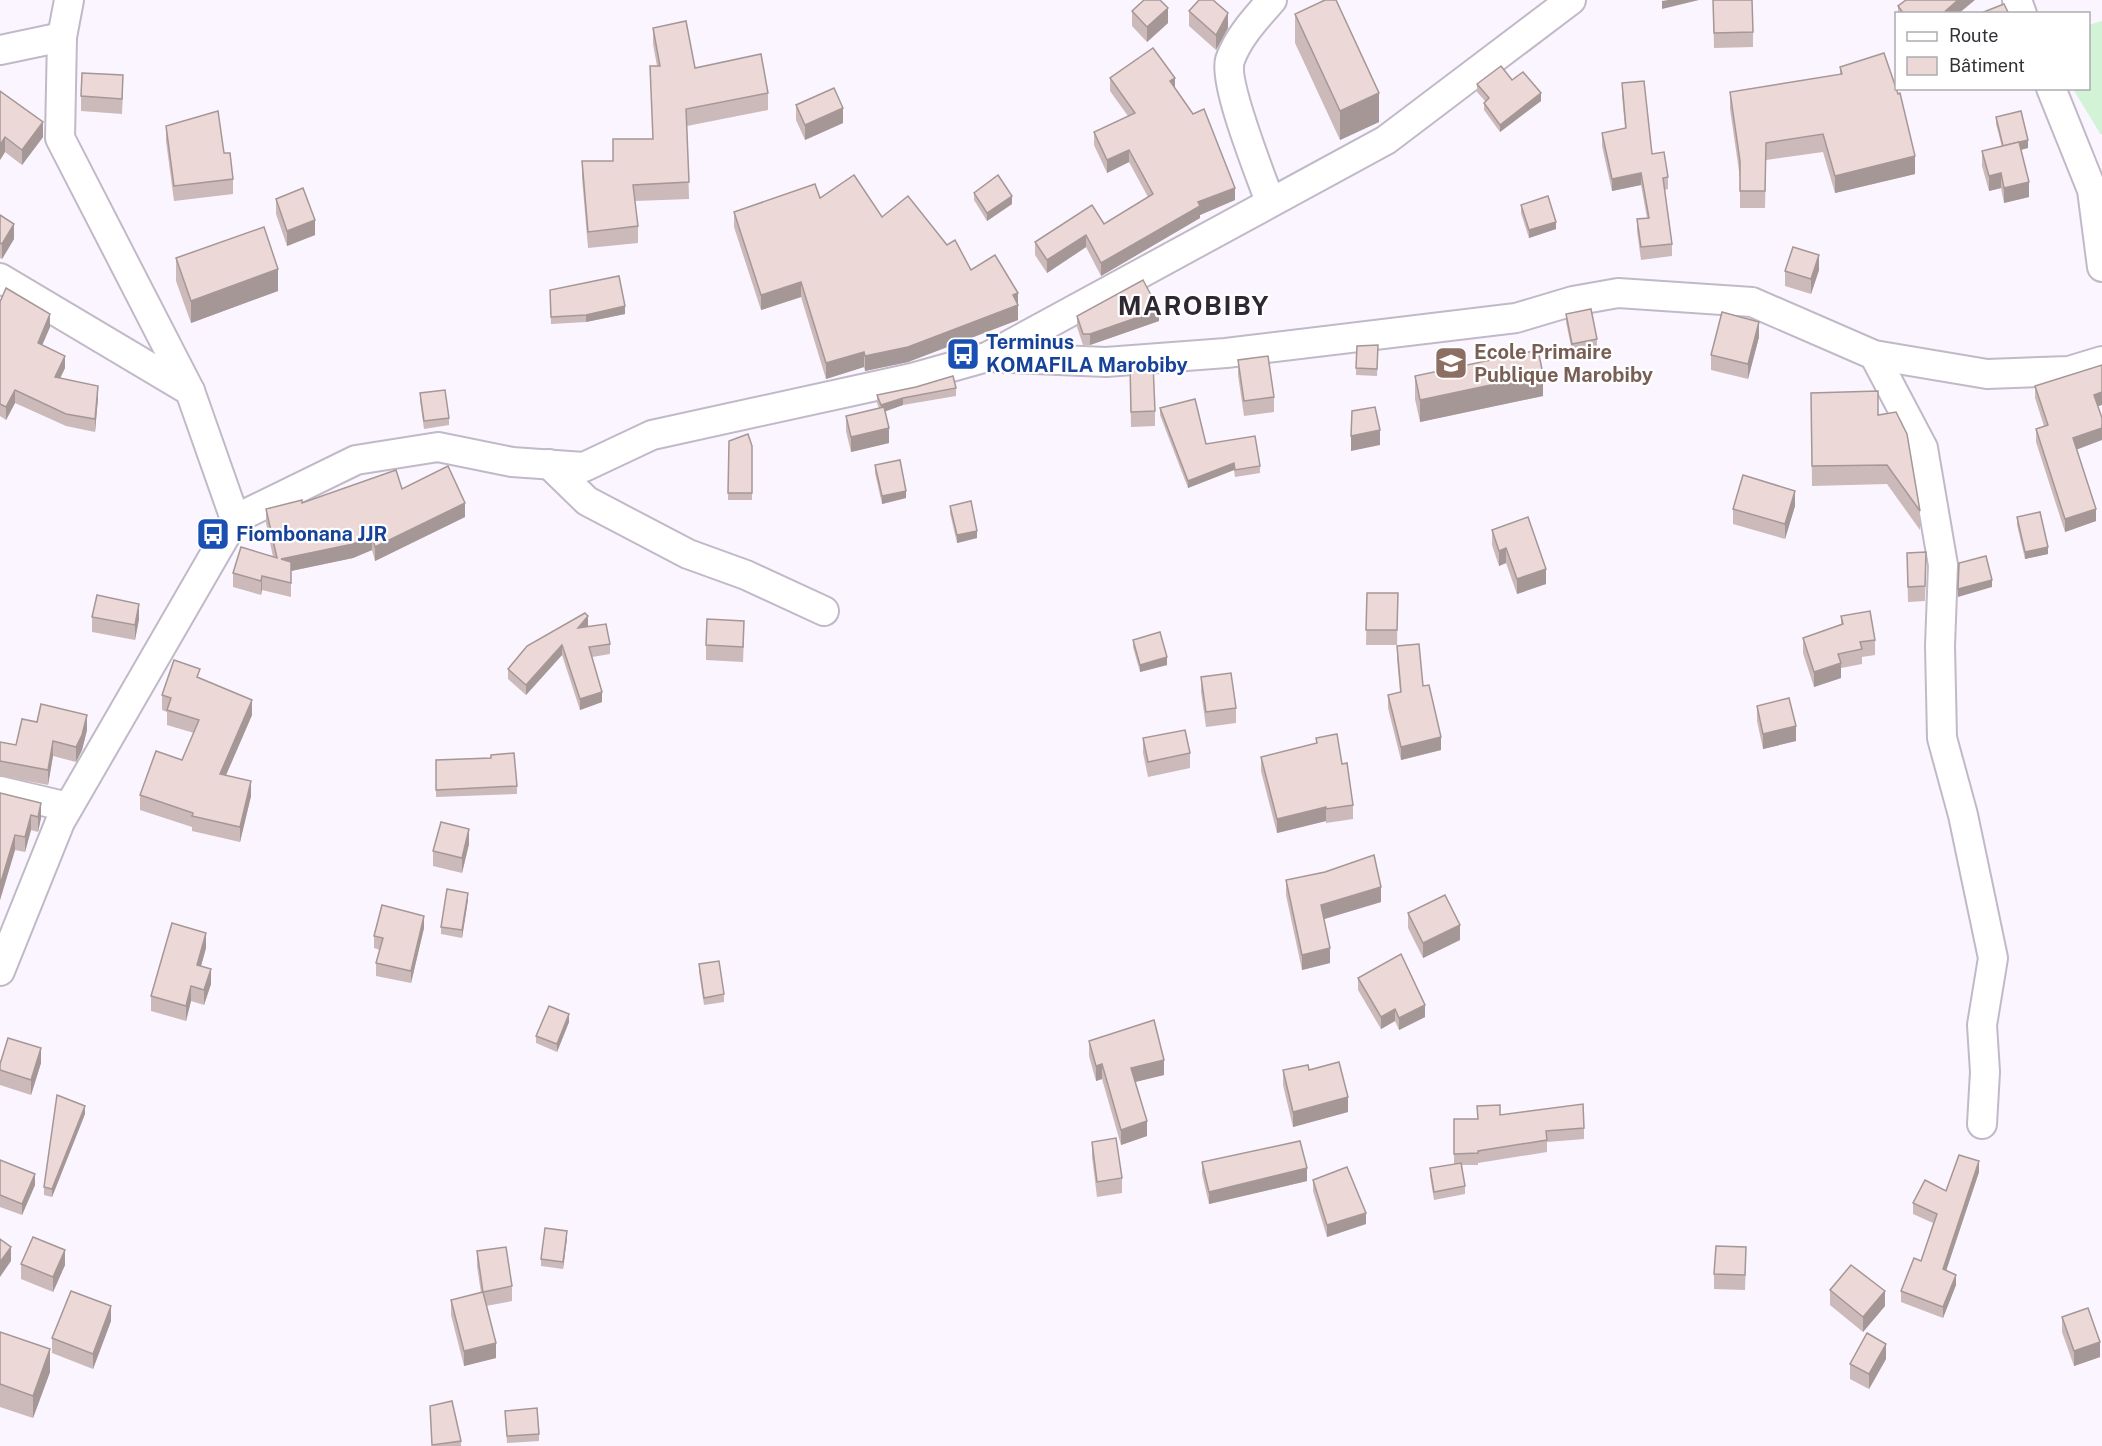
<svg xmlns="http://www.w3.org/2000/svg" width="2102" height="1446" viewBox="0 0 2102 1446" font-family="'Public Sans',sans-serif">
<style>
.green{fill:#d2f3d5}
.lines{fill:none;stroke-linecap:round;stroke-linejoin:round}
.minor-casing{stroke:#c1b9c8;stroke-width:32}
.minor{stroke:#fff;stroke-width:28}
.wall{fill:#cbbab9}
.shaded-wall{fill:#a59796}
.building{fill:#ecd8d7;stroke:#a59796;stroke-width:1.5}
.labels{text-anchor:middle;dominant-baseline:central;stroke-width:4.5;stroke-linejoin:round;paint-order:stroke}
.transit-label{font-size:20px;font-weight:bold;fill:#164399;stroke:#fff;text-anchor:start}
.education-label{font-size:20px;font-weight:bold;fill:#785e54;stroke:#fff;text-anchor:start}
.district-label{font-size:26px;font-weight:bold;letter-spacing:1.5px;fill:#2e2833;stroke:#fff}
</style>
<rect width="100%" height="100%" fill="#faf5fe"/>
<polygon class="green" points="2102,21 2102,134 2101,135 2073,89 2088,88 2089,25"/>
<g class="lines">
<g class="minor-casing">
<g id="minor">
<polyline points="2017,0 2022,14"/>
<polyline points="62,37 60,138 190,391 235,519"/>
<polyline points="0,50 62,37 69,0"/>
<polyline points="2051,88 2092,190 2102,267"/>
<path d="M1270 202C1261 176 1223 83 1230 60 1238 37 1257 17 1272 0"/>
<polyline points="0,278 190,391"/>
<polyline points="1874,355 1923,448 1943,565 1940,646 1942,738 1963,815 1993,958 1982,1025 1985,1072 1982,1124"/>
<polyline points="987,357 1106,362 1226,353 1516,318 1573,301 1618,293 1752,302 1874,355 1987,374 2069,371 2102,361"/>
<polyline points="549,464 587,501 688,554 746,575 824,611"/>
<polyline points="0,791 68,807"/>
<polyline points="0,971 60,822 235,519 356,460 438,447 512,462 584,467 652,435 912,378 987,357 1386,140 1571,0"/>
</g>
</g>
<use href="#minor" class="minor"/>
</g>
<g class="wall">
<polygon points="1713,0 1753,32 1753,47 1714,48"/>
<polygon points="1898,6 1958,14 1898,14"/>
<polygon points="1132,11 1168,23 1147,42 1132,26"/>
<polygon points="1189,11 1228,28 1216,50 1189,26"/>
<polygon points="1295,14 1379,122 1340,140 1295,43"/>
<polygon points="653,28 695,68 768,93 768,110 687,126 689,199 635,201 638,226 638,243 588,248 582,178 582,161 613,161 653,139 650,66 657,66 653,44"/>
<polygon points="1840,67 1915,174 1835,193 1823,152 1766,160 1765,208 1740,208 1740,178 1730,109 1730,92 1840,74"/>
<polygon points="1110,78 1175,89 1235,200 1200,215 1200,218 1101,276 1086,247 1047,273 1035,255 1035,242 1104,224 1148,197 1129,162 1107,173 1094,145 1094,132 1128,116 1110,91"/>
<polygon points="1512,80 1541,101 1500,132 1484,110 1484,103 1485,101 1477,92 1477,84"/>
<polygon points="1622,83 1652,154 1668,177 1668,189 1665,190 1672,244 1672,256 1641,260 1637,231 1637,219 1647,218 1641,185 1612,191 1602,146 1602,133 1625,128 1622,95"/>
<polygon points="123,90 122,114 81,111 81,96"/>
<polygon points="0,91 43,137 22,165 5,152 0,160"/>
<polygon points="796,105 843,123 805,140 796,120"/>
<polygon points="1996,117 2028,148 2021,150 2029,197 2004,203 2001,188 1989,191 1982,166 1982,151 2002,147 1996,124"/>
<polygon points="166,126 224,153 233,179 233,194 174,201 166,141"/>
<polygon points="974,193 1012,204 987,221 974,200"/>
<polygon points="820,198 882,217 947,245 971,270 1018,293 1018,320 908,362 865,371 864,367 826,379 801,297 761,310 734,227 734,212"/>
<polygon points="276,199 315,235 287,246 276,214"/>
<polygon points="1521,205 1556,229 1529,238 1521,213"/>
<polygon points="0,215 14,239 2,259 0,258"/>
<polygon points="176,258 278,291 191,323 176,281"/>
<polygon points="1819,270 1811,294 1785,286 1785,271"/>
<polygon points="550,290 625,314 586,322 551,324"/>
<polygon points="0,302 50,327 42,345 65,368 60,378 98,398 95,432 66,426 15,403 6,420 0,416"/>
<polygon points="1566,314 1597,339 1597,346 1572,351 1566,322"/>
<polygon points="1077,316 1159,321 1090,345 1083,345 1077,327"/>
<polygon points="1759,337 1748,379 1711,370 1711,355"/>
<polygon points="1378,345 1377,376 1356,375 1356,368"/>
<polygon points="1238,360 1274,397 1274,412 1244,416 1238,375"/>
<polygon points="2102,365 2102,405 2098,406 2076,449 2096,521 2065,532 2036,442 2036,429 2044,426 2035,398 2035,386"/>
<polygon points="1415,376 1543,396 1420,422 1415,399"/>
<polygon points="1130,379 1155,411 1155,426 1131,427"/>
<polygon points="956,388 956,396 903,405 885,411 889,443 851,452 846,431 846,416 879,408 877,403 877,395"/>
<polygon points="420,393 449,418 449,425 424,429 420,401"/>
<polygon points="1811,393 1878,415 1920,511 1920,530 1887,484 1812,486"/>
<polygon points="1160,408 1206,444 1260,466 1260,473 1235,477 1234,470 1188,488 1160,415"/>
<polygon points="729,441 752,446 752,500 728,500"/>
<polygon points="875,465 906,498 882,504 875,473"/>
<polygon points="402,489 465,517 375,561 372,550 353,558 291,571 291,597 262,590 261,595 233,587 233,573 273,557 266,523 266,509"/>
<polygon points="950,506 977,538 957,543 950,513"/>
<polygon points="1795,506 1785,539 1733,524 1733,509"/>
<polygon points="2017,517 2048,554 2025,559 2017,525"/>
<polygon points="1492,530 1546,584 1517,594 1506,563 1499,566 1492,545"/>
<polygon points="1907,553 1926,567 1925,601 1908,602"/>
<polygon points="1367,593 1398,593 1397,645 1366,645"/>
<polygon points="1841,616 1875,640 1875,655 1862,657 1862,664 1841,668 1841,678 1814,687 1803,653 1803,638 1841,624"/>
<polygon points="92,617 139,619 135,640 92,632"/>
<polygon points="588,626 610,644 610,654 592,657 602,702 580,710 562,655 526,695 508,679 508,669"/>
<polygon points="744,636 743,662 706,660 706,645"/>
<polygon points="1133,640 1167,665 1140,672 1133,647"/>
<polygon points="1397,646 1423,686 1441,750 1401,760 1388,708 1388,695 1400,692 1397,659"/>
<polygon points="1201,677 1236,708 1236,723 1206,727 1201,692"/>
<polygon points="200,678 252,715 226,775 251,796 240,842 192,831 192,827 140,810 140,795 182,760 194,733 167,725 167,712 162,710 162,695"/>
<polygon points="1757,706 1796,741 1763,749 1757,721"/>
<polygon points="37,722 87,730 82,750 76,762 53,756 48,785 0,776 0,742 16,745"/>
<polygon points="1143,738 1190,753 1190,768 1148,777 1143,753"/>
<polygon points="1316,738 1342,764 1353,805 1353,819 1326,823 1326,821 1277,833 1261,771 1261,757 1316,743"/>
<polygon points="436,760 517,786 517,794 436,797"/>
<polygon points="0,793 41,818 38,832 31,830 25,852 15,850 0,900"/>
<polygon points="469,844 462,873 433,866 433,851"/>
<polygon points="1286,880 1381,902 1324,919 1330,963 1302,970 1286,895"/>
<polygon points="468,900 462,938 441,934 441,927"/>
<polygon points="1408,913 1460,940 1423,958 1408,928"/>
<polygon points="424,928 411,983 376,976 376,963 380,950 374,948 374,936"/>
<polygon points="206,948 201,966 211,984 204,1005 191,1001 186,1021 151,1011 151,996"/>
<polygon points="699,964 724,994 724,1002 704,1005 699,972"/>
<polygon points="1358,978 1425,1017 1399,1030 1395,1021 1381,1029 1358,990"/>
<polygon points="569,1022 557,1052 536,1043 536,1036"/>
<polygon points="1089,1041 1164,1075 1135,1082 1147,1136 1121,1145 1102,1079 1096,1081 1089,1056"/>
<polygon points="41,1063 31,1095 0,1085 0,1064"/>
<polygon points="1283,1070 1348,1112 1293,1127 1283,1085"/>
<polygon points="85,1114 52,1197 44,1195 44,1187"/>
<polygon points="1500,1115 1584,1128 1584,1139 1547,1142 1547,1152 1478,1163 1478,1165 1462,1165 1465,1186 1465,1194 1434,1200 1430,1176 1430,1168 1454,1164 1454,1119 1477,1119"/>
<polygon points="1092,1142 1122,1178 1122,1193 1097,1197 1092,1157"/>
<polygon points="0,1160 35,1185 22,1215 0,1207"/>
<polygon points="1202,1162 1307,1181 1209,1204 1202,1174"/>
<polygon points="1979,1172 1946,1271 1956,1285 1943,1318 1901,1302 1901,1291 1921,1261 1933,1223 1913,1214 1913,1203 1946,1191"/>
<polygon points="1313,1180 1366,1224 1327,1237 1313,1191"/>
<polygon points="567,1238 563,1269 541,1266 541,1259"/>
<polygon points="477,1251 512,1286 512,1301 486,1306 496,1358 464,1366 451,1315 451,1300 481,1293 477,1266"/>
<polygon points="1746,1262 1745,1290 1714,1289 1714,1274"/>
<polygon points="21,1264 65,1265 53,1292 21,1279"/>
<polygon points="1830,1290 1885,1306 1863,1332 1830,1305"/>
<polygon points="2062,1317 2100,1357 2074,1366 2062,1332"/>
<polygon points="111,1321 93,1369 52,1353 52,1338"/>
<polygon points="0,1332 50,1372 33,1418 0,1407"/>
<polygon points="1886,1359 1869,1389 1850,1379 1850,1364"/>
<polygon points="430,1406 461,1441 461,1446 432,1446"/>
<polygon points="505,1411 539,1434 539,1441 507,1443"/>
</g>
<g class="shaded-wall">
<polygon points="1668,0 1699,0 1662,9 1662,1"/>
<polygon points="1958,0 1975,0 1958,14 1942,14"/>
<polygon points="1168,8 1168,23 1147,42 1147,27"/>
<polygon points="1228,13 1228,28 1216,50 1216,35"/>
<polygon points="1175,78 1175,91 1170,81"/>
<polygon points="1379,93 1379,122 1340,140 1340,111"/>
<polygon points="1541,93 1541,101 1500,132 1500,125"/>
<polygon points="843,108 843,123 805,140 805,125"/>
<polygon points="43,122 43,137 22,165 22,150"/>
<polygon points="5,137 5,152 0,160 0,145"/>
<polygon points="2028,140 2028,148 2003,154 2003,146"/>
<polygon points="1129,150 1129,162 1107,173 1107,160"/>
<polygon points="1915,156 1915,174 1835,193 1835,176"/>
<polygon points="1641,173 1641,185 1612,191 1612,179"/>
<polygon points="2001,173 2001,188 1989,191 1989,176"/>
<polygon points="2029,182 2029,197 2004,203 2004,188"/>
<polygon points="1235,188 1235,200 1200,215 1200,218 1101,276 1101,263 1198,202"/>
<polygon points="1012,196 1012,204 987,221 987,213"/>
<polygon points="315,220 315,235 287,246 287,231"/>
<polygon points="1556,222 1556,229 1529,238 1529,230"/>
<polygon points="14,224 14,239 2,259 2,244"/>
<polygon points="1086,235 1086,247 1047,273 1047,260"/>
<polygon points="1819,255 1819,270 1811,294 1811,279"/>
<polygon points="278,269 278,291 191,323 191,301"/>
<polygon points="801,282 801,297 761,310 761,295"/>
<polygon points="1018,293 1018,320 908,362 865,371 865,356"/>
<polygon points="625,306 625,314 586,322 586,315"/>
<polygon points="1159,310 1159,321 1090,345 1090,334"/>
<polygon points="50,314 50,327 38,355 38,343"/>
<polygon points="1759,322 1759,337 1748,379 1748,364"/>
<polygon points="864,352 864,367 826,379 826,363"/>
<polygon points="65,356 65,368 55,389 55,377"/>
<polygon points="1543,374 1543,396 1420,422 1420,400"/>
<polygon points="98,386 98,398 95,432 95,419"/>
<polygon points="15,390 15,403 6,420 6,407"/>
<polygon points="2102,392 2102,405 2094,407 2094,395"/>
<polygon points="903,398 903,405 881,413 881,405"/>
<polygon points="889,428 889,443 851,452 851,437"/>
<polygon points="2102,428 2102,440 2073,451 2073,438"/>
<polygon points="1380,430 1380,445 1351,451 1351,436"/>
<polygon points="1234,463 1234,470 1188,488 1188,481"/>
<polygon points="906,491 906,498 882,504 882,496"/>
<polygon points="1795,491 1795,506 1785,539 1785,524"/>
<polygon points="465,503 465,517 375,561 375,547"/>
<polygon points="2096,509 2096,521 2065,532 2065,519"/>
<polygon points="977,531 977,538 957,543 957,535"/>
<polygon points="372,536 372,550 353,558 291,571 291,597 291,571 281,559"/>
<polygon points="2048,547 2048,554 2025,559 2025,552"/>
<polygon points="1506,548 1506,563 1499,566 1499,551"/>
<polygon points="1546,569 1546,584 1517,594 1517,579"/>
<polygon points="262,576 262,590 261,595 261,581"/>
<polygon points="1992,580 1992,587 1958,597 1958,589"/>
<polygon points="139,604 139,619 135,640 135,625"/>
<polygon points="588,616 588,627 578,628"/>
<polygon points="562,645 562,655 526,695 526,685"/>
<polygon points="1167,657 1167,665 1140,672 1140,665"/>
<polygon points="1841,663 1841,678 1814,687 1814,672"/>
<polygon points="602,692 602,702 580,710 580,699"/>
<polygon points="252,700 252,715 220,789 220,774"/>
<polygon points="87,715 87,730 82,750 76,762 76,747"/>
<polygon points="1796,726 1796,741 1763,749 1763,734"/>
<polygon points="1441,737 1441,750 1401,760 1401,747"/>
<polygon points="53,741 53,756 48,785 48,770"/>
<polygon points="251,781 251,796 240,842 240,827"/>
<polygon points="41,803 41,818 38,832 38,817"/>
<polygon points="1326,807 1326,821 1277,833 1277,819"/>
<polygon points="31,815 31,830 25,852 25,837"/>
<polygon points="469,829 469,844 462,873 462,858"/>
<polygon points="15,835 15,850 0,900 0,885"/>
<polygon points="1381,887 1381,902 1321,920 1321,905"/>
<polygon points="468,893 468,900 462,938 462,930"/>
<polygon points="424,916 424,928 411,983 411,971"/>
<polygon points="1460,925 1460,940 1423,958 1423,943"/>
<polygon points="206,933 206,948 197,980 197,965"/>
<polygon points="1330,948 1330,963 1302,970 1302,955"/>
<polygon points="211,969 211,984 204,1005 204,990"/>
<polygon points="191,986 191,1001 186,1021 186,1006"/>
<polygon points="1425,1005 1425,1017 1399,1030 1399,1018"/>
<polygon points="1395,1009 1395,1021 1381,1029 1381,1017"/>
<polygon points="569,1014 569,1022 557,1052 557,1044"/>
<polygon points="41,1048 41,1063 31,1095 31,1080"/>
<polygon points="1164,1060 1164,1075 1131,1083 1131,1068"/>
<polygon points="1102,1064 1102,1079 1096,1081 1096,1066"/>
<polygon points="1348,1097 1348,1112 1293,1127 1293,1112"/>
<polygon points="85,1106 85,1114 52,1197 52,1189"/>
<polygon points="1147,1121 1147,1136 1121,1145 1121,1130"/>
<polygon points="1979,1161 1979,1172 1943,1280 1943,1269"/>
<polygon points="1307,1168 1307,1181 1209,1204 1209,1192"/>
<polygon points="35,1174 35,1185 22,1215 22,1204"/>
<polygon points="1366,1213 1366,1224 1327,1237 1327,1225"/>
<polygon points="567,1231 567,1238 563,1269 563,1262"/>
<polygon points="11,1247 11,1261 0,1277 0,1262"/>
<polygon points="65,1250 65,1265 53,1292 53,1277"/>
<polygon points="1956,1275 1956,1285 1943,1318 1943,1307"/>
<polygon points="1885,1291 1885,1306 1863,1332 1863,1317"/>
<polygon points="111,1306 111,1321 93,1369 93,1354"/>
<polygon points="2100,1342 2100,1357 2074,1366 2074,1351"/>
<polygon points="496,1343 496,1358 464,1366 464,1351"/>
<polygon points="1886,1344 1886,1359 1869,1389 1869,1374"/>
<polygon points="50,1349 50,1372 33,1418 33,1396"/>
</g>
<g class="building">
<polygon points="1144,0 1160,0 1168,8 1147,27 1132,11"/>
<polygon points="1199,0 1213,0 1228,13 1216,35 1189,11"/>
<polygon points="1325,0 1336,0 1379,93 1340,111 1295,14"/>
<polygon points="1713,0 1752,0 1753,32 1714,33"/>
<polygon points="1906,0 1958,0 1942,14 1904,14 1898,6"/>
<polygon points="2004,4 2009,14 1981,14 1981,13"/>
<polygon points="686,21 695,68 761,54 768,93 686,109 689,182 633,185 638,226 588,232 582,161 613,161 613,139 653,139 650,66 660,66 653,28"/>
<polygon points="1153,48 1175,78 1170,81 1193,114 1204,109 1235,188 1198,202 1200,206 1101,263 1086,235 1047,260 1035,242 1092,205 1104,224 1153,194 1129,150 1107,160 1094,132 1135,113 1110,78"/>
<polygon points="1884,53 1898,94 1900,93 1915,156 1835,176 1823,134 1766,143 1765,191 1740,191 1740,161 1730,92 1842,74 1840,67"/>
<polygon points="1501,66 1512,80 1523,72 1541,93 1500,125 1484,103 1489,98 1477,84"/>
<polygon points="82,73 123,75 122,99 81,96"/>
<polygon points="1644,81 1652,154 1664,152 1668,177 1663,178 1672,244 1641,247 1637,219 1649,218 1641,173 1612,179 1602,133 1626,128 1622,83"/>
<polygon points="834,88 843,108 805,125 796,105"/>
<polygon points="0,91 43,122 22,150 5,137 0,145"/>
<polygon points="218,111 224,153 230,153 233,179 174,186 166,126"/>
<polygon points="2021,111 2028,140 2003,146 1996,117"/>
<polygon points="2019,142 2029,182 2004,188 2001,173 1989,176 1982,151"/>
<polygon points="854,175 882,217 908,196 947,245 955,240 971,270 995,255 1018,293 1013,295 1018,305 908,347 865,356 864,352 826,363 801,282 761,295 734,212 815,184 820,198"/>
<polygon points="998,175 1012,196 987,213 974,193"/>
<polygon points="303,188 315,220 287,231 276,199"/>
<polygon points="1548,196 1556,222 1529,230 1521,205"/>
<polygon points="0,215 14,224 2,244 0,243"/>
<polygon points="264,227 278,269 191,301 176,258"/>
<polygon points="1793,247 1819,255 1811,279 1785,271"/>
<polygon points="619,276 625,306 586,315 551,317 550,290"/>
<polygon points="1143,280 1159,310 1090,334 1083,334 1077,316"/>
<polygon points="6,288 50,314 38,343 65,356 55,377 98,386 95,419 66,414 15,390 6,407 0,404 0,302"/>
<polygon points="1591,309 1597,339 1572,344 1566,314"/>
<polygon points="1722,312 1759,322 1748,364 1711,355"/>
<polygon points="1378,345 1377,369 1356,368 1357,346"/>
<polygon points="1538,350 1543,374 1420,400 1415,376"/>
<polygon points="1268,356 1274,397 1244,401 1238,360"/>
<polygon points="1153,363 1155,411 1131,412 1130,364"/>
<polygon points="2102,365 2102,392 2094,395 2102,418 2102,428 2073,438 2096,509 2065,519 2036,429 2048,425 2035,386"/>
<polygon points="953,376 956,388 903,398 881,405 877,395 916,387"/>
<polygon points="445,390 449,418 424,421 420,393"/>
<polygon points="1878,391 1878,415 1896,412 1907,434 1920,511 1887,465 1812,466 1811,393"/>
<polygon points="1195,399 1206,444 1255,436 1260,466 1235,470 1234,463 1188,481 1160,408"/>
<polygon points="884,407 889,428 851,437 846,416"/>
<polygon points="1375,407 1380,430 1351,436 1352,411"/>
<polygon points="748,434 752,446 752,493 728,493 729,441"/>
<polygon points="900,460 906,491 882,496 875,465"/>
<polygon points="448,466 465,503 375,547 372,536 353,544 281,559 291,562 291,583 262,576 261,581 233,573 241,547 277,558 266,509 302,500 302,503 396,470 402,489"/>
<polygon points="1743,475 1795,491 1785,524 1733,509"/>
<polygon points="971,501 977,531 957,535 950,506"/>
<polygon points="2040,512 2048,547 2025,552 2017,517"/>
<polygon points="1528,517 1546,569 1517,579 1506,548 1499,551 1492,530"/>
<polygon points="1926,552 1925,586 1908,587 1907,553"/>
<polygon points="1986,556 1992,580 1958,589 1959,563"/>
<polygon points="1367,593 1398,593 1397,630 1366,630"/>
<polygon points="97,595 139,604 135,625 92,617"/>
<polygon points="1870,611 1875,640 1860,642 1862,649 1838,654 1841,663 1814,672 1803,638 1843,624 1841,616"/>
<polygon points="585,613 588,616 578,628 606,624 610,644 589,647 602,692 580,699 562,645 526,685 508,669 527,646"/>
<polygon points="707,619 744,621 743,647 706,645"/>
<polygon points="1160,632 1167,657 1140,665 1133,640"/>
<polygon points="1419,644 1423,686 1429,685 1441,737 1401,747 1388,695 1401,692 1397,646"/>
<polygon points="174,660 200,669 197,677 252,700 220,774 251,781 240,827 192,816 193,813 140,795 156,751 182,760 199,720 167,710 171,698 162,695"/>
<polygon points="1231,673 1236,708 1206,712 1201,677"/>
<polygon points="1789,698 1796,726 1763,734 1757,706"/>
<polygon points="41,704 87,715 82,735 76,747 53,741 48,770 0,761 0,742 16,745 22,719 37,722"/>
<polygon points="1185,730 1190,753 1148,762 1143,738"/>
<polygon points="1337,734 1342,764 1347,763 1353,805 1326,809 1326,807 1277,819 1261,757 1317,743 1316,738"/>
<polygon points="514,753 517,786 436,790 436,760 491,758 491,755"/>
<polygon points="0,793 41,803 38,817 31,815 25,837 15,835 0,885"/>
<polygon points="441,822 469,829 462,858 433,851"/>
<polygon points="1374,855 1381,887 1321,905 1330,948 1302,955 1286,880 1325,872"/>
<polygon points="447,889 468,893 462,930 441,927"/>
<polygon points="1445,895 1460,925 1423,943 1408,913"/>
<polygon points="382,905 424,916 411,971 376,963 383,938 374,936"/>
<polygon points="172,923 206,933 197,965 211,969 204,990 191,986 186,1006 151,996"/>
<polygon points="1401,954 1425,1005 1399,1018 1395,1009 1381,1017 1358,978"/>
<polygon points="719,961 724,994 704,998 699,964"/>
<polygon points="549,1006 569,1014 557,1044 536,1036"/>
<polygon points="1154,1020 1164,1060 1131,1068 1147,1121 1121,1130 1102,1064 1096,1066 1089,1041"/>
<polygon points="8,1038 41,1048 31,1080 0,1070 0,1064"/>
<polygon points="1339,1062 1348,1097 1293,1112 1283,1070 1308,1065 1309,1070"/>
<polygon points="57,1095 85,1106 52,1189 44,1187"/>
<polygon points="1583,1104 1584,1128 1546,1131 1547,1140 1478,1151 1478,1153 1454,1154 1454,1119 1478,1119 1477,1106 1500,1105 1500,1115"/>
<polygon points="1116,1138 1122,1178 1097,1182 1092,1142"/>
<polygon points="1300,1141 1307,1168 1209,1192 1202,1162"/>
<polygon points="1959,1155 1979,1161 1943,1269 1956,1275 1943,1307 1901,1291 1914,1258 1921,1261 1937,1214 1913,1203 1925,1180 1946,1191"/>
<polygon points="0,1160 35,1174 22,1204 0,1195"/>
<polygon points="1461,1163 1465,1186 1434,1192 1430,1168"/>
<polygon points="1347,1167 1366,1213 1327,1225 1313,1180"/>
<polygon points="545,1228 567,1231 563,1262 541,1259"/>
<polygon points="33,1237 65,1250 53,1277 21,1264"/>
<polygon points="0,1239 11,1247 0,1262"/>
<polygon points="1716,1246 1746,1247 1745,1275 1714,1274"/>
<polygon points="506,1247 512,1286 483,1292 477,1251"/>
<polygon points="1851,1265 1885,1291 1863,1317 1830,1290"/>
<polygon points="71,1291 111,1306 93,1354 52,1338"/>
<polygon points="483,1292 496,1343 464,1351 451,1300"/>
<polygon points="2088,1308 2100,1342 2074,1351 2062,1317"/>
<polygon points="0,1332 50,1349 33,1396 0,1384"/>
<polygon points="1867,1333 1886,1344 1869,1374 1850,1364"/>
<polygon points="452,1401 461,1441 432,1445 430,1406"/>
<polygon points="537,1408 539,1434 507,1436 505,1411"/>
</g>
<defs>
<g id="bus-square" transform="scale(1.725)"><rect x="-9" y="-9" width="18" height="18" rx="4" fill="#1a4fb4" stroke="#fff"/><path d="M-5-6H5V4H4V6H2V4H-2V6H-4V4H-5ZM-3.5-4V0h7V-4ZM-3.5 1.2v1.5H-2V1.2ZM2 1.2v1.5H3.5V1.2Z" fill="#fff"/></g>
<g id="school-square" transform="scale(1.725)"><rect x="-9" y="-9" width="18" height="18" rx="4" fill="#8d6e63" stroke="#fff"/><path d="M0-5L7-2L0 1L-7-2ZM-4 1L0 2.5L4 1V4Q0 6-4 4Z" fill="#fff"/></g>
</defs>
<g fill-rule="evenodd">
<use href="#bus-square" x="963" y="354"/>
<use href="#school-square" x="1451" y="363"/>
<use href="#bus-square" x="213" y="534"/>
</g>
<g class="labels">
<g class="transit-label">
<text x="986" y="342">Terminus<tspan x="986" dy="23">KOMAFILA Marobiby</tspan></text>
<text x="236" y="534">Fiombonana JJR</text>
</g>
<g class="education-label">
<text x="1474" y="352">Ecole Primaire<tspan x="1474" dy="23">Publique Marobiby</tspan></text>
</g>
<g class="district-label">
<text x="1194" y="305">MAROBIBY</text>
</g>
</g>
<rect x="1895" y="12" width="195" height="78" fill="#ffffff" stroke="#adacaf" stroke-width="1.5"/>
<rect x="1907" y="32" width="30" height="9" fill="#ffffff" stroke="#adacaf" stroke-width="1.5"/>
<text x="1949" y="42" font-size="18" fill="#333036">Route</text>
<rect x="1907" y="57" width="30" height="18" fill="#ecd8d7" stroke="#adacaf" stroke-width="1.5"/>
<text x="1949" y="72" font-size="18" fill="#333036">Bâtiment</text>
</svg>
